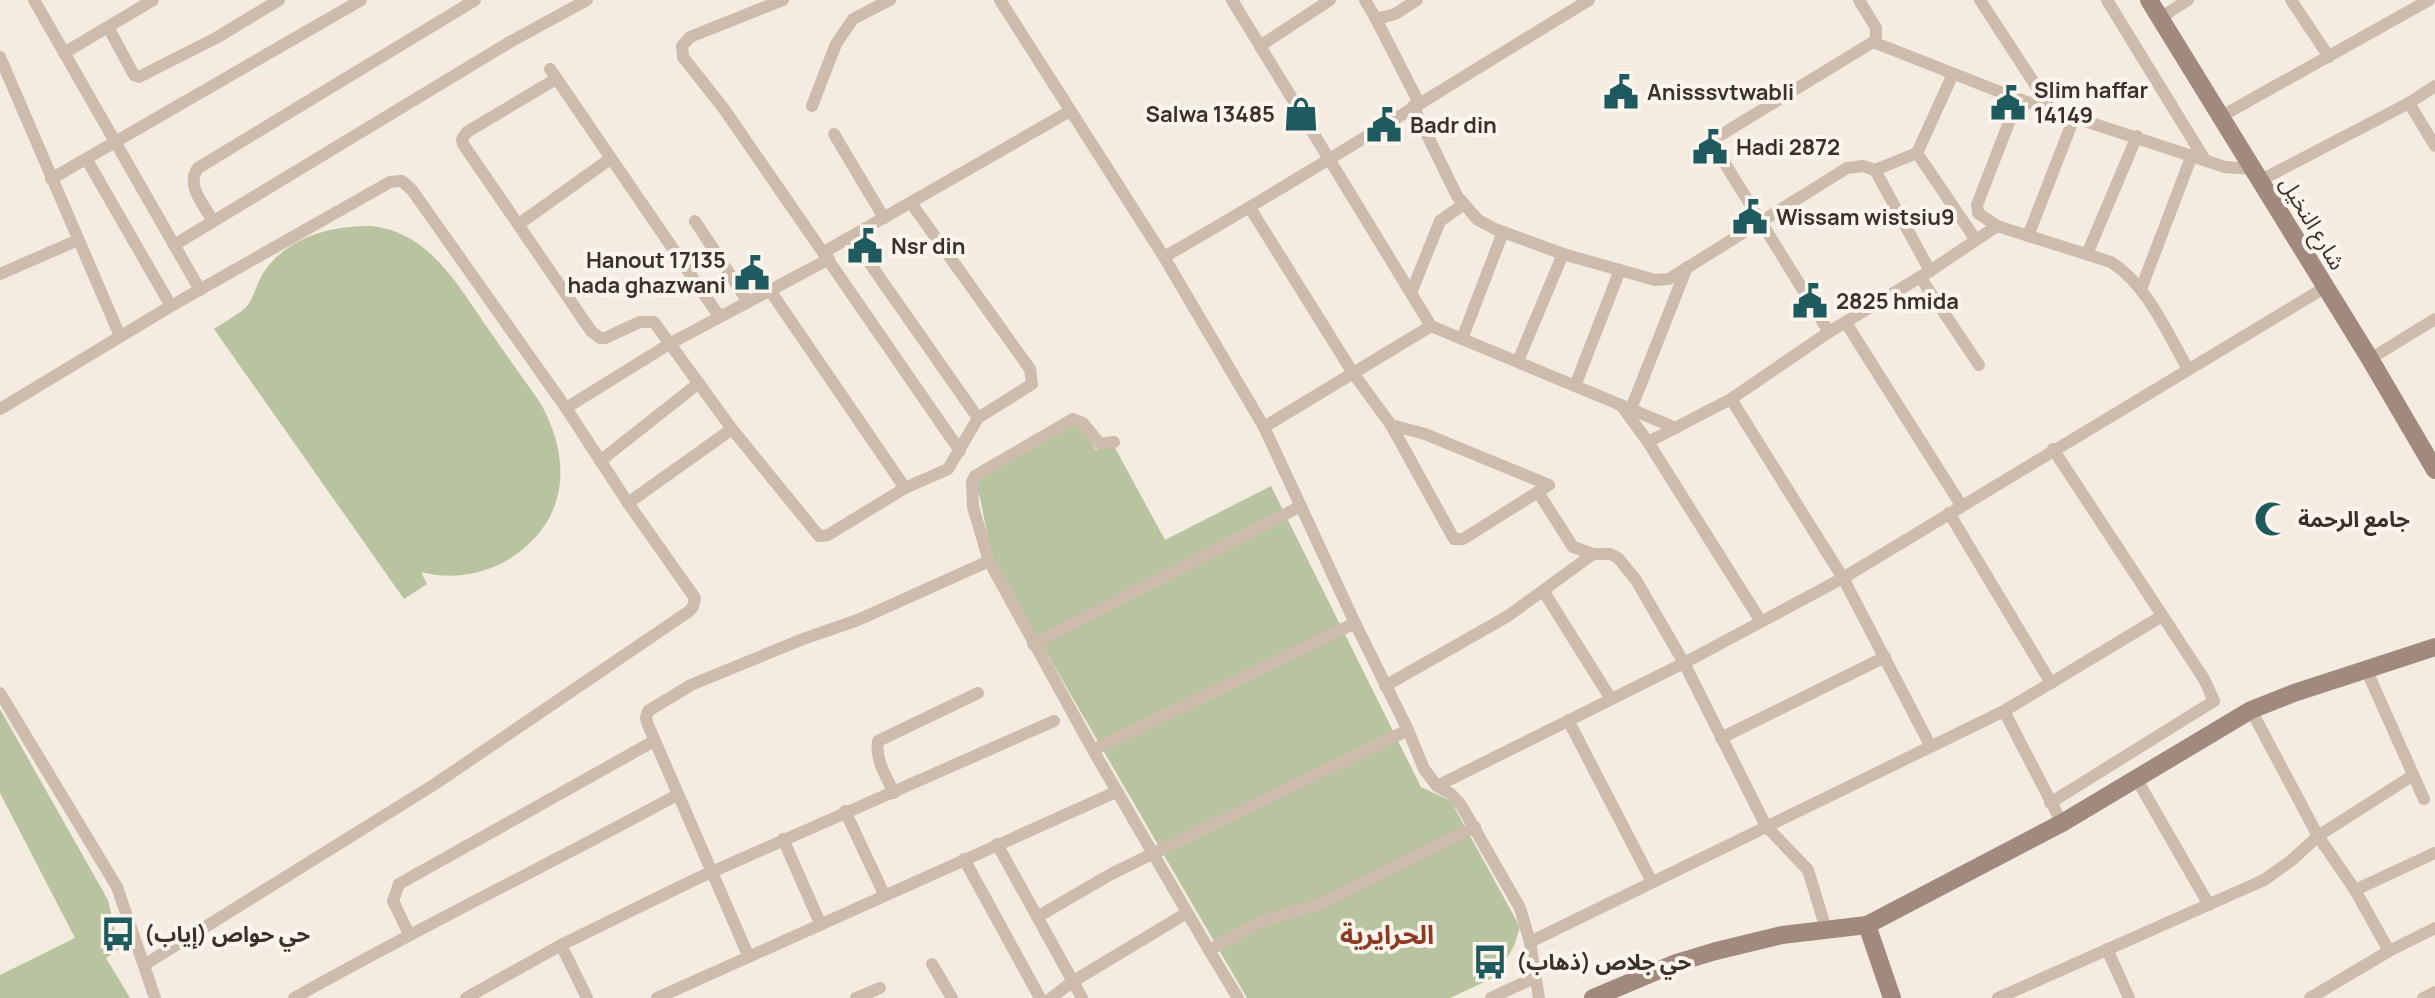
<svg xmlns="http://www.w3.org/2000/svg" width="2435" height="998" viewBox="0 0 2435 998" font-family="Manrope,'Noto Sans Arabic',sans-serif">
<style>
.green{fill:#b8c4a0}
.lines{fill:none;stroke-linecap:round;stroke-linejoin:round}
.street{stroke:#cdbbac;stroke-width:12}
.secondary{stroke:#a18a7d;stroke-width:18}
.labels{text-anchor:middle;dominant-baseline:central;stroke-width:8;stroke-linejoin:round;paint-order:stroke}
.poi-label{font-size:22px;font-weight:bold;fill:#3b302b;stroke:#fbf5ee;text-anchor:start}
.street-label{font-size:22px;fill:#3b302b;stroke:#fbf5ee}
.quarter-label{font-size:26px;font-weight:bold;fill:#8c3b22;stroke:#fbf5ee}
</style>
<rect width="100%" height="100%" fill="#f4ebe1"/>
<g class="green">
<path d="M371 226C427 232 455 280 484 323 503 350 522 377 541 404 574 464 567 526 504 562 478 576 448 579 421 572L427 584 404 599 214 329C224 322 236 316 245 308 253 301 256 285 262 275 286 237 329 226 371 226Z"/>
<polygon points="1078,421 1096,450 1114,446 1165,540 1271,486 1421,787 1451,801 1520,927 1514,946 1497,976 1450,998 1247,998 992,559 980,497 973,480"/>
<polygon points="0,709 108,900 119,949 106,958 130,998 0,998 0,975 75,938 0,793"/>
</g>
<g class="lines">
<g class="street">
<polyline points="34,0 200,290"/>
<polyline points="783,0 690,37 682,46 683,57 724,109 960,451"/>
<polyline points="1000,0 1164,257 1264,427 1355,623 1408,730 1424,769 1437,786 1451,794 1461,805 1520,908 1530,942 1539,998"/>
<polyline points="1232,0 1431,326 1676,428"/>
<polyline points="1365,0 1376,19 1395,14 1417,0"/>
<polyline points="1980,0 2051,109"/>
<polyline points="2107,0 2205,160"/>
<polyline points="2291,0 2329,57"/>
<polyline points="2160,18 2188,0"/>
<polyline points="1376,19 1419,103"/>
<polyline points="108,27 134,75 139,77 216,38 279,0"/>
<polyline points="1873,42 2018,99 2225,167 2252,169"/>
<polyline points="1260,46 1330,0"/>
<polyline points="64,53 153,0"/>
<polyline points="0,57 120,336"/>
<polyline points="550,69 719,316"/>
<polyline points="1953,74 1917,153 1976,240"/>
<polyline points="556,79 467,132 462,139 463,144 591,331 600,338 605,338 640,322 654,322 732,429 819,536 828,535 905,488 948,469 978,418 1032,384 1030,369 911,203"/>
<polyline points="2409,103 2435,146"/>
<polyline points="812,106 836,44 853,19 890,0"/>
<polyline points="1413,106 1457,196 1478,220 1495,229 1563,254 1655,280 1669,279 1847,168 1863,166 1875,170 1917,153"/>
<polyline points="2220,117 2429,0"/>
<polyline points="834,134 884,218"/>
<polyline points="87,160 171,306"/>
<polyline points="1875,170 1930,271"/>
<polyline points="51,179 361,0"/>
<polyline points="2259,181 2409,103 2435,86"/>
<polyline points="1250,208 1353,373 1391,425"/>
<path d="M213 221C204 205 185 185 198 168L475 0"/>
<polyline points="695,221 748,302"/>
<polyline points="519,224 610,159"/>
<polyline points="1997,226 1978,213 1977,205 2018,99"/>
<polyline points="2028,236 2074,118"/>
<polyline points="852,238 978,418"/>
<polyline points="174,245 510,42 587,0"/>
<polyline points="824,252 1070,111"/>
<polyline points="2087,254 2137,136"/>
<path d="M1164 257C1308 175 1447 86 1589 0"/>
<polyline points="0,274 78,240"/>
<polyline points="1920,277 1979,365"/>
<polyline points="2141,289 2192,155"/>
<polyline points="771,292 905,488"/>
<polyline points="1411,293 1440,221 1464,204"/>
<polyline points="1846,323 1961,505"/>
<polyline points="1829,332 1711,141 1873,42 1876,38 1876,28 1859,0"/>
<polyline points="1462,339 1503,232"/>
<polyline points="2370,359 2435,319"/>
<polyline points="1518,361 1563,254"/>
<polyline points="1575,386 1620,270"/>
<polyline points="1731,399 1843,578 1930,745"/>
<polyline points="1621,405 1648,442 1760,620"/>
<polyline points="566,408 671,343 829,259"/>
<polyline points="0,409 171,306 390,182 402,181 412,190 566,408 628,503 695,598 693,607 688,612 435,784 144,965"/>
<polyline points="1631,409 1687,267"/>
<polygon points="1391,425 1425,434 1549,485 1463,539 1454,539"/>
<polyline points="1264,427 1431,326"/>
<polyline points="1114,442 1100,444 1083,423 1073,419 975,476 972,482 973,507 989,561 1093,750 1209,950 1260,922 1320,904 1475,827"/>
<path d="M1648 442 1731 399 1829 332 1930 271 1997 226 2111 262C2148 286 2166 331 2188 369"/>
<polyline points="600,461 699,383"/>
<polyline points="1538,492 1573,547 1593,554 1610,554 1618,558 1636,580 1684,663 1766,826 1808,870 1826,929"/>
<polyline points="628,503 732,429"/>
<polyline points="1949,513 2051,683"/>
<polyline points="1544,592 1611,699"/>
<polyline points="1033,644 1301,506"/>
<polyline points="2366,669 2424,799"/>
<polyline points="1385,686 1508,616 1593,554"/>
<polyline points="0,693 117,887 155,998"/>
<polyline points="2251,710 2318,836 2355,890 2389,951"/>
<polyline points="2004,711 2062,823"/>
<polyline points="1568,720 1652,882"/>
<polyline points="1721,738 1885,657"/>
<polyline points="1093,750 1355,623"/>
<polyline points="2136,778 2209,905"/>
<polyline points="1437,786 1684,663 1843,578 2324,288"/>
<path d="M894 793C886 776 875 760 878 741L978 693"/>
<polyline points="2050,803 2214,701 2204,679 2053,449"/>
<polyline points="845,811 884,894"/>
<polyline points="783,839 820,923"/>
<polyline points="997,844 1082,998"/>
<polyline points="964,859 1040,998"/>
<polyline points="2355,890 2435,853"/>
<polyline points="1037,917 1113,873 1408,730"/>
<polyline points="409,934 393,901 399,884 654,741"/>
<polyline points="1530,942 2004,711 2162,616"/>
<polyline points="561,945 587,998"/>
<polyline points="2107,949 2129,998"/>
<polyline points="1209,950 1238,998"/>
<polyline points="748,955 648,725 646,718 648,711 691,685 803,639 858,620 989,561"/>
<polyline points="932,964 952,998"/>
<path d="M294 998C420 927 550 864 677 795"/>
<polyline points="466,998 561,945 698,878 1054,721"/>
<polyline points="657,998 1116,792"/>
<polyline points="856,998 880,988"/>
<polyline points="1051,998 1072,982 1185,914"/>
<polyline points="1491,998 1534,978"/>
<polyline points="1998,998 2264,880 2292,860 2318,836 2412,776"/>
<polyline points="2310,998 2389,951 2435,928"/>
<polyline points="2423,998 2435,992"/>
</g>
<g class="secondary">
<polyline points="2149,0 2370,359 2435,470"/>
<polyline points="1867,925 1892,998"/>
<polyline points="1593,998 1676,963 1716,951 1782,935 1867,925 2062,823 2251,710 2294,693 2435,647"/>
</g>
</g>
<defs>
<g id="civic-bare" transform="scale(2.76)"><path d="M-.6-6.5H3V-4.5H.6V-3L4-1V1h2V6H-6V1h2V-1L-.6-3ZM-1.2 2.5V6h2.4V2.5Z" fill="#1f5a5e" stroke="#fbf5ee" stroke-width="2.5" paint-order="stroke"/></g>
<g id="shop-bare" transform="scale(2.76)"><path d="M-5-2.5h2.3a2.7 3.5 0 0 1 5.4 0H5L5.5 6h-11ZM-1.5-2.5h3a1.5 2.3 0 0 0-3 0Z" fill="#1f5a5e" stroke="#fbf5ee" stroke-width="2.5" paint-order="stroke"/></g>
<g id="mosque-bare" transform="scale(2.76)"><path d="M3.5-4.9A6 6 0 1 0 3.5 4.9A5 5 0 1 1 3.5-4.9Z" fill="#1f5a5e" stroke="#fbf5ee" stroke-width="2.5" paint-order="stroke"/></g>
<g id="bus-bare" transform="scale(2.76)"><path d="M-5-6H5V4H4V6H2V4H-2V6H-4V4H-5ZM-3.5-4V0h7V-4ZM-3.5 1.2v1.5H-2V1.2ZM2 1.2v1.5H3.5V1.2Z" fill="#1f5a5e" stroke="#fbf5ee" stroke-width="2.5" paint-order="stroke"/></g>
</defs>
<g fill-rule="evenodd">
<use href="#civic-bare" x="1621" y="92"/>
<use href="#civic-bare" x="2008" y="103"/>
<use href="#shop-bare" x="1301" y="114"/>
<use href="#civic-bare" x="1384" y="125"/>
<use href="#civic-bare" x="1710" y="147"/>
<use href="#civic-bare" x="1750" y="217"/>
<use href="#civic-bare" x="865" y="246"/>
<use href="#civic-bare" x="752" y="273"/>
<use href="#civic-bare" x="1810" y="301"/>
<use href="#mosque-bare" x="2272" y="519"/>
<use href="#bus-bare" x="118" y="934"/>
<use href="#bus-bare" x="1490" y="962"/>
</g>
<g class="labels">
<g class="poi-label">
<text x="2034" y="90">Slim haffar<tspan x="2034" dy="25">14149</tspan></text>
<text x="1647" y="92">Anisssvtwabli</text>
<text x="1275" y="114" text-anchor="end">Salwa 13485</text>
<text x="1410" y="125">Badr din</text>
<text x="1736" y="147">Hadi 2872</text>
<text x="1776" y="217">Wissam wistsiu9</text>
<text x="891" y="246">Nsr din</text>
<text x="726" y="260" text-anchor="end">Hanout 17135<tspan x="726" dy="25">hada ghazwani</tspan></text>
<text x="1836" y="301">2825 hmida</text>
<text x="2298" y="519">جامع الرحمة</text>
<text x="144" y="934">حي حواص (إياب)</text>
<text x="1516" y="962">حي جلاص (ذهاب)</text>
</g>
<g class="street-label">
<text transform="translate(2313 223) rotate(59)">شارع النخيل</text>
</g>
<g class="quarter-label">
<text x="1387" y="934">الحرايرية</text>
</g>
</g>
</svg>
